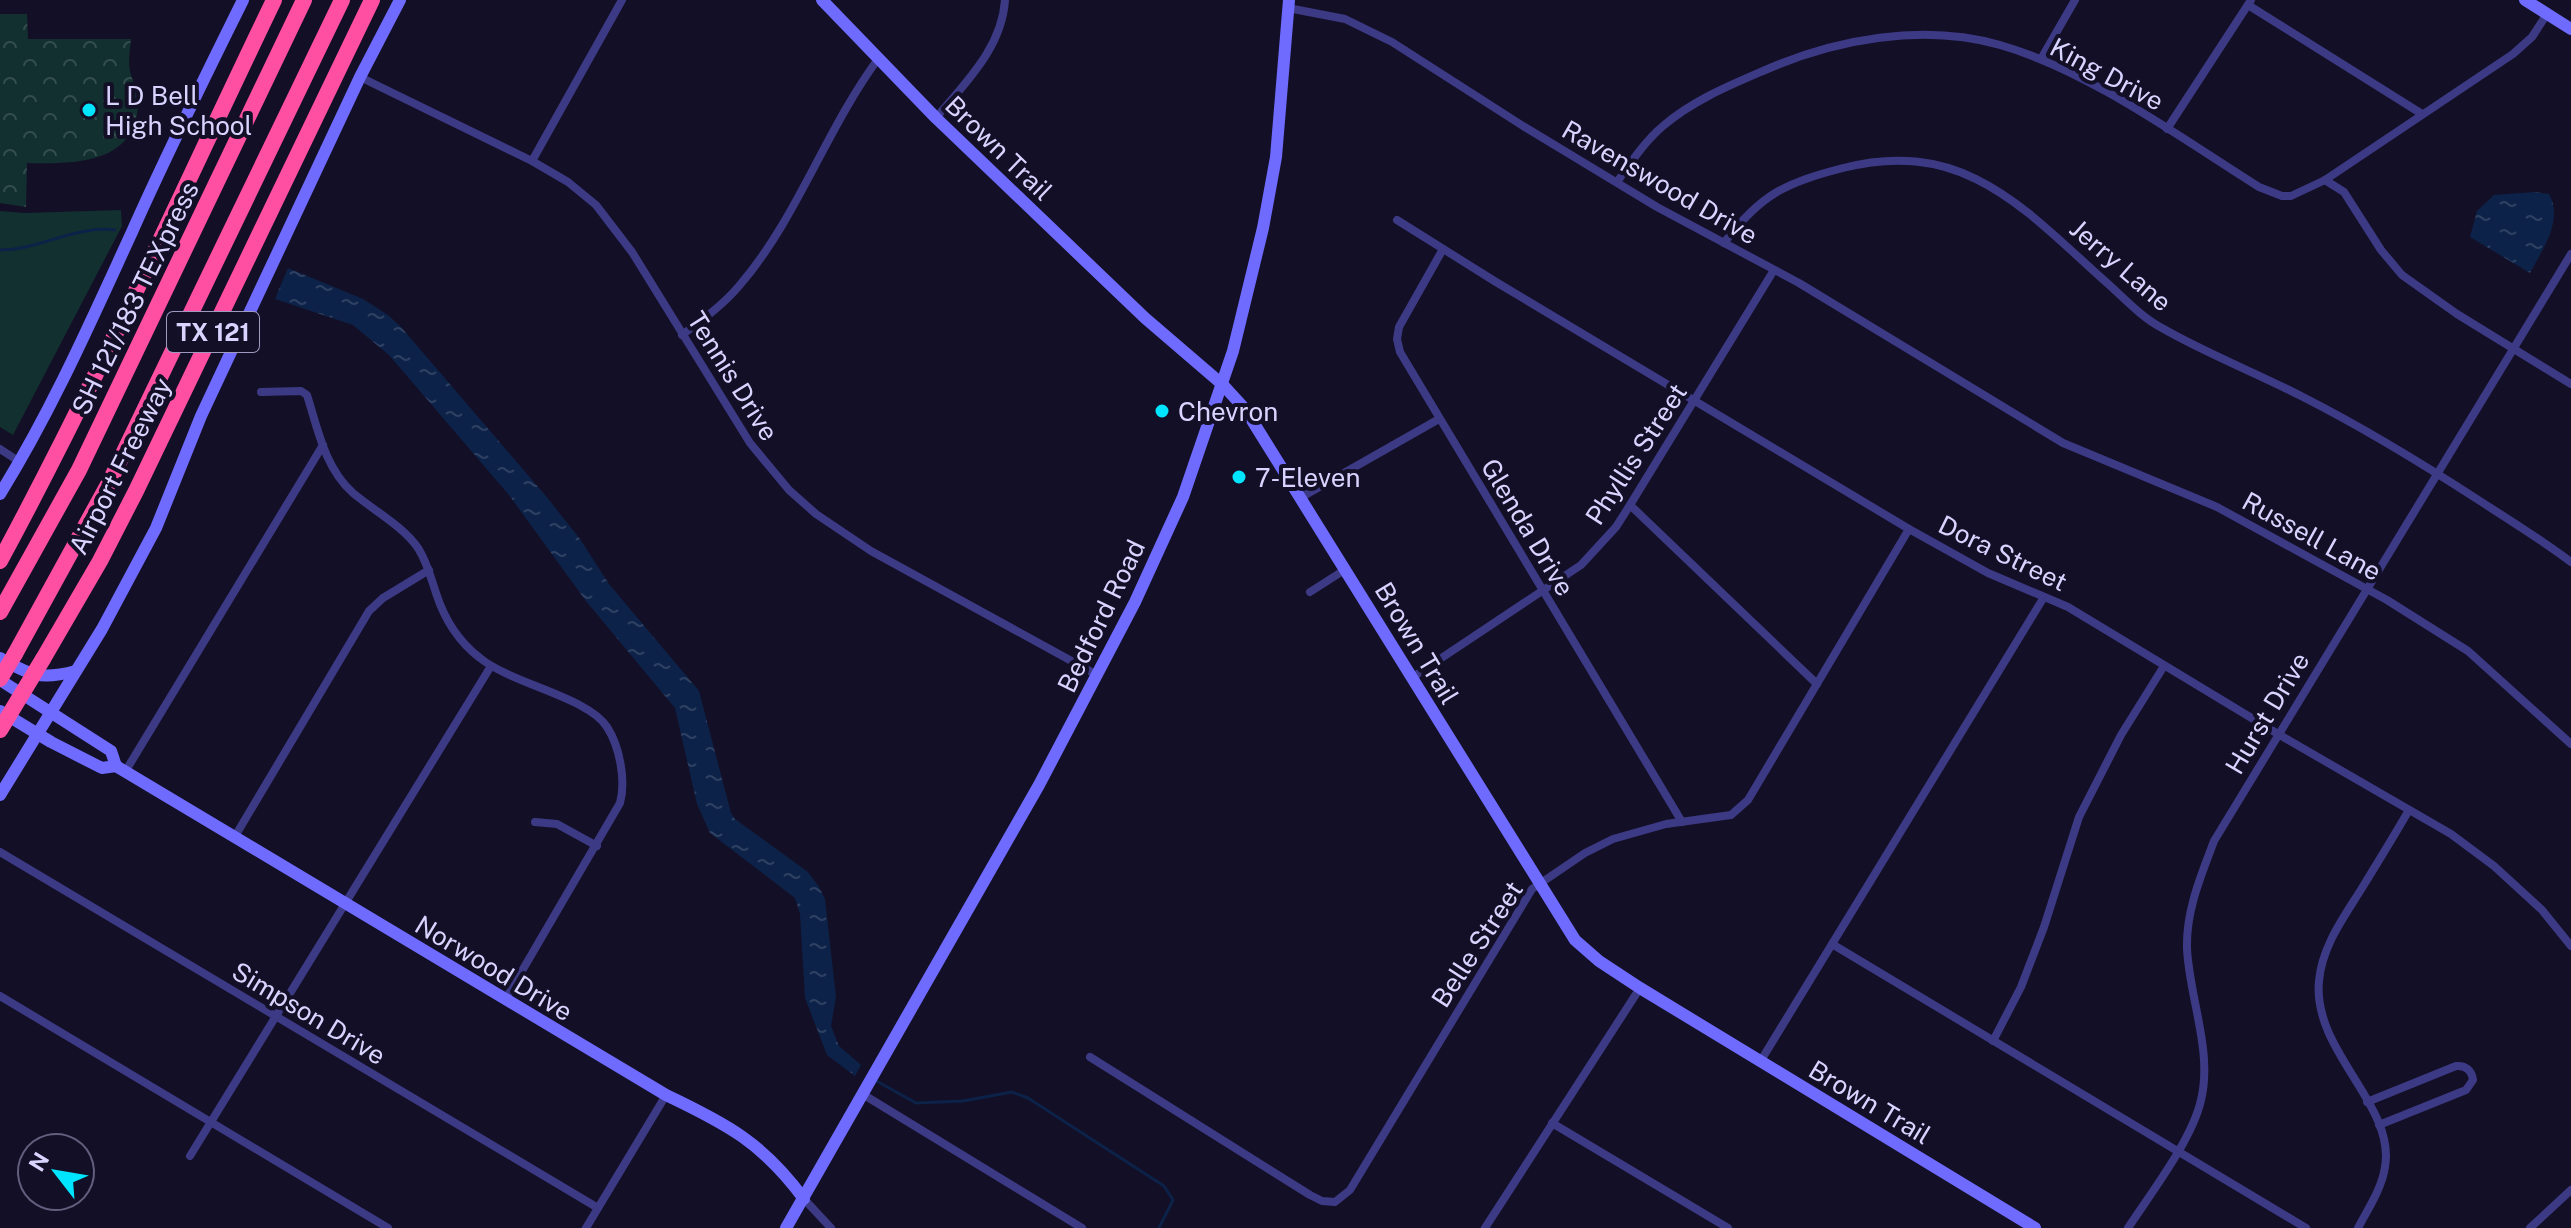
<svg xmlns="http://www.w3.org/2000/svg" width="2571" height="1228" viewBox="0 0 2571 1228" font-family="'Public Sans',sans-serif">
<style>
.green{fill:#12302f}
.park{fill:url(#park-crowns)}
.water{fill:url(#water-ripples)}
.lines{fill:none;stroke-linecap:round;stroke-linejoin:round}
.stream{stroke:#0c2248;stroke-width:3}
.street{stroke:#3d3a85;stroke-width:8}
.secondary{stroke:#6f6bff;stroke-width:12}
.highway{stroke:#ff4fa3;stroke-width:16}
.highway-bridge{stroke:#ff4fa3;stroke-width:16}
.poi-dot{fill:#00e5ff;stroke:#130f26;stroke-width:3}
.labels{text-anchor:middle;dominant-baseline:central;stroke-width:8;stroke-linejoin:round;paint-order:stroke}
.shield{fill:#130f26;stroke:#9e99be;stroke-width:2}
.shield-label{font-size:24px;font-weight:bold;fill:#d9d4ff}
.street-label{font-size:26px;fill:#d9d4ff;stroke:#130f26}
.poi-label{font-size:26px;fill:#d9d4ff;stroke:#130f26;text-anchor:start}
</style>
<defs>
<pattern id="park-crowns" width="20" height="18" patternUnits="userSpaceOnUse" patternTransform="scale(2)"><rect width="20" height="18" fill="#12302f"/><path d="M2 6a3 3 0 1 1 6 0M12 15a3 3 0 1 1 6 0" fill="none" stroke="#344d4e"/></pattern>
<pattern id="water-ripples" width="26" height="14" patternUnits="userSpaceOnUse" patternTransform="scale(2)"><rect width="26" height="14" fill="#0c2248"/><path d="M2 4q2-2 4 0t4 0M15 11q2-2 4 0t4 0" fill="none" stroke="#2f4163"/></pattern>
</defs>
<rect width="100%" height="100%" fill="#130f26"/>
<polygon class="green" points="121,210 122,226 13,435 0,427 0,211 24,213"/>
<path class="park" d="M0 14H27L28 39H131C130 49 128 62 130 71 132 82 139 90 138 101 138 165 73 164 27 163L26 207 0 203Z"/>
<g class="water">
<path d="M2535 192 2549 194C2564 220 2542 250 2530 273L2470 237 2477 211 2494 195Z"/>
<polygon points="288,268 363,299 388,315 401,327 545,495 580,539 609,584 699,691 731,813 735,819 808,872 819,887 825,899 836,997 831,1026 839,1046 861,1065 855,1076 827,1055 805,998 800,914 795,898 710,833 697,804 675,708 586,601 509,495 389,355 353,325 275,299"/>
</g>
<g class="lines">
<g class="stream">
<path d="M0 250C39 250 76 225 115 230"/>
<polyline points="873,1079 916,1103 963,1101 1012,1092 1028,1098 1164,1186 1173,1200 1159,1228"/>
</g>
<g class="street">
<polyline points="2248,5 2422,114"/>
<polyline points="1288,8 1345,19 1392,42 1523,126 1657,207 1799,283 2063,443 2217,507 2387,600 2468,651 2571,744"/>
<polyline points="2041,59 2075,0"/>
<polyline points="360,77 532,161 568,182 596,205 632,252 750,443 789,490 816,514 871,551 1097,675"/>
<path d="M936 118C965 83 1002 48 1005 0"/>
<polyline points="2167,129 2251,0"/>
<polyline points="532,161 622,0"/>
<polyline points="2325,180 2344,192 2381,250 2402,275 2457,314 2571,384"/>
<path d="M1617 182C1631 163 1644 142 1663 126 1692 101 1728 86 1763 71 1835 39 1923 23 2000 45 2088 70 2181 138 2259 187L2282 196H2291L2325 180 2513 54 2532 37 2547 14"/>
<polyline points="1397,220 1496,282 1909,529 1988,573 2068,607 2278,734 2451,834 2494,866 2542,910 2571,946"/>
<path d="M1724 243C1761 194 1785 183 1843 168 1965 137 2025 210 2106 282 2124 298 2141 317 2162 328 2207 354 2257 373 2303 397 2364 428 2423 464 2480 501 2511 521 2542 540 2571 562"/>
<polyline points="1443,249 1399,327 1397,339 1400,352 1682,822"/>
<path d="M682 335C702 320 722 306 739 286 797 219 825 131 878 59"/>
<path d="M261 392 301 391 307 395C318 430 325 468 353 493 373 510 403 526 418 548 427 562 431 578 436 593 444 618 459 642 480 658 512 684 588 697 607 727 620 747 626 781 620 803L505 1000"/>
<polyline points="0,449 20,462"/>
<polyline points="1300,498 1439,419"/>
<polyline points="1630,505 1817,684"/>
<polyline points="1310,592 1346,569"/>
<polyline points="1413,677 1581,565 1616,527 1630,505 1774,270"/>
<polyline points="125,772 323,445"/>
<polyline points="535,822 557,824 597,846"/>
<polyline points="234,838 369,611 383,598 429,570"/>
<polyline points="0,852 598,1208"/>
<polyline points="1832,944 2306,1228"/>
<polyline points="0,996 388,1228"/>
<polyline points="1993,1041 2021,987 2044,927 2079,817 2121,735 2164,666"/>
<polyline points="1090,1057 1310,1195 1322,1201 1335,1202 1350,1190 1532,889 1585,853 1613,839 1666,824 1731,815 1748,800 1909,529"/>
<polyline points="1760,1062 2044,597"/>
<polyline points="864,1095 1082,1228"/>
<path d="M2367 1102 2456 1066C2466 1065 2472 1071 2473 1080L2466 1090 2379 1125"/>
<polyline points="1552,1123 1728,1228"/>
<polyline points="190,1156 491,666"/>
<polyline points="804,1199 831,1228"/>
<polyline points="586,1228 666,1095"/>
<polyline points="1485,1228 1640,988"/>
<path d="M2128 1228C2151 1193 2192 1140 2201 1100 2213 1051 2189 997 2187 948 2186 910 2201 876 2214 841L2571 254"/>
<path d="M2358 1228C2368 1209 2382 1188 2385 1167 2396 1105 2312 1051 2319 981 2322 946 2344 917 2362 888 2378 862 2394 836 2409 810"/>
<polyline points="2530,1228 2571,1190"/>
</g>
<g class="secondary">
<polyline points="822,0 936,118 1145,318 1223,385 1245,409 1575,940 1599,961 1640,988 2035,1228"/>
<polyline points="2525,0 2571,29"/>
<path d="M0 494C52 410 91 321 132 232 167 153 205 77 243 0"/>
<path d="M0 658C31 676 41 680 76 671"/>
<polyline points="0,680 111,751 116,766"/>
<path d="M0 711 51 742 102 768 116 766 666 1095C727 1124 763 1143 804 1199"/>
<polyline points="0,795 102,629 156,528 201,416 360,77 400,0"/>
<polyline points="786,1228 1039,785 1135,602 1183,497 1233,351 1263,228 1276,157 1289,0"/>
</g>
<g class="highway">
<path d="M0 561C99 378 184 187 274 0"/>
<polyline points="0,612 79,470 304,0"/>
<polyline points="15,654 110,481 342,0"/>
<polyline points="43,659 100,561 136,491 372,0"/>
</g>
<g class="highway-bridge">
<polyline points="0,679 15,654"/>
<polyline points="0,730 43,659"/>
</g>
</g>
<g class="poi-dot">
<circle cx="89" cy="110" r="8"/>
<circle cx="1162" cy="411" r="8"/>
<circle cx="1239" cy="477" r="8"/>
</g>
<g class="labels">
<rect class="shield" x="167" y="312" width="92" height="40" rx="6"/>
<g class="shield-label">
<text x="213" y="332">TX 121</text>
</g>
<g class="street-label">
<text transform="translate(2107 74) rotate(28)">King Drive</text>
<text transform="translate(999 148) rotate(44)">Brown Trail</text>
<text transform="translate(1660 182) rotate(30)">Ravenswood Drive</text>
<text transform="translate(2121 265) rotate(41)">Jerry Lane</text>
<text transform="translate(135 298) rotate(-64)">SH 121/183 TEXpress</text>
<text transform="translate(733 376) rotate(58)">Tennis Drive</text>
<text transform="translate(1636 454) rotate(-57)">Phyllis Street</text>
<text transform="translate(120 466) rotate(-63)">Airport Freeway</text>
<text transform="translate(1528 527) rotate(59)">Glenda Drive</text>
<text transform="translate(2312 536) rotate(29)">Russell Lane</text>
<text transform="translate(2003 553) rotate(26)">Dora Street</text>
<text transform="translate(1101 616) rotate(-64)">Bedford Road</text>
<text transform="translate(1417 643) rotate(59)">Brown Trail</text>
<text transform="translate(2267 713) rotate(-59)">Hurst Drive</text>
<text transform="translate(1477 944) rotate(-57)">Belle Street</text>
<text transform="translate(494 968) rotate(31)">Norwood Drive</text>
<text transform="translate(309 1013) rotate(31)">Simpson Drive</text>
<text transform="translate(1870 1102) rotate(31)">Brown Trail</text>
</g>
<g class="poi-label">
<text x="105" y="95">L D Bell<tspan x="105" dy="30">High School</tspan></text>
<text x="1178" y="411">Chevron</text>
<text x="1255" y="477">7-Eleven</text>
</g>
</g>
<g transform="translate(56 1172) rotate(301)"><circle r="38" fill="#130f26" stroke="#625e7d" stroke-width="2"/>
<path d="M0-6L14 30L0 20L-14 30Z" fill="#00e5ff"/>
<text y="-12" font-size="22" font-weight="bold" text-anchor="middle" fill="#d9d4ff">N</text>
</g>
</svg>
